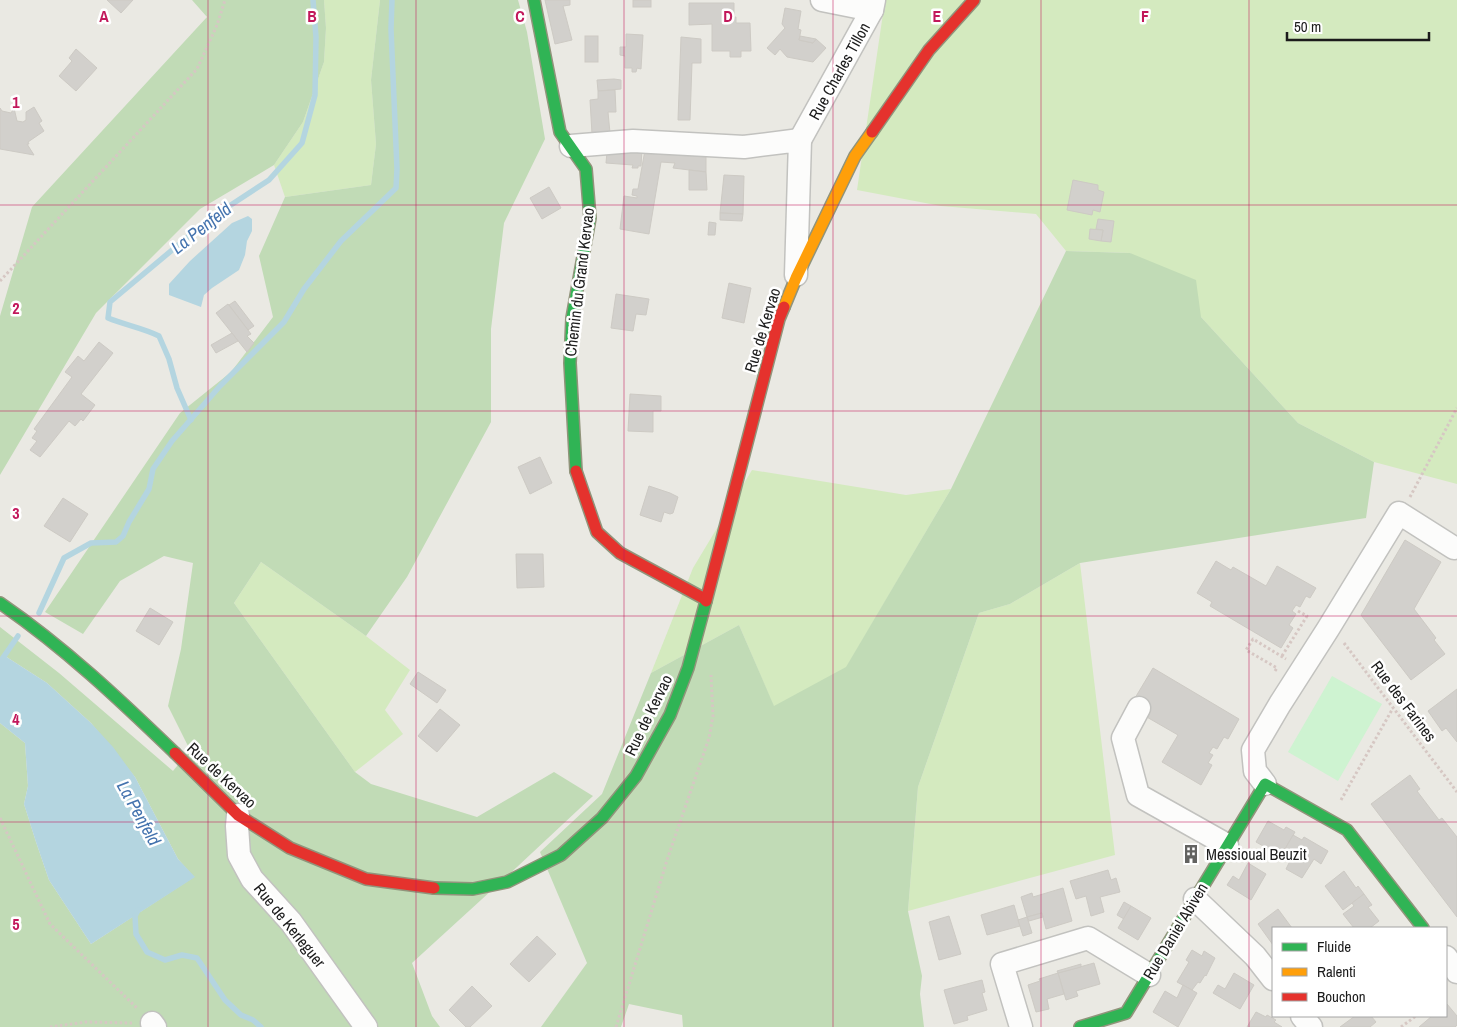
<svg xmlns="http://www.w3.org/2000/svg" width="1457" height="1027" viewBox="0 0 1457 1027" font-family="'Archivo Narrow',sans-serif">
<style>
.grass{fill:#d4eabf}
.forest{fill:#c1dbb6}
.park{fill:#cef3d1}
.water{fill:#b4d5e0}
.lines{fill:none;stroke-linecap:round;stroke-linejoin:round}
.stream{stroke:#b4d5e0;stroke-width:5.5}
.building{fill:#d2d0cc;stroke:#cdcac4}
.street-casing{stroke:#c2c2bf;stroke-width:25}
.fast-casing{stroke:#91947b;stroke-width:14}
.slow-casing{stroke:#91947b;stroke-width:14}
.jam-casing{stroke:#91947b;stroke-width:14}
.path{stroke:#d6c7c3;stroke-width:3;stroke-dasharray:2.5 2.5;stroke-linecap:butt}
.street{stroke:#fcfcfb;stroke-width:22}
.fast{stroke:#30b455;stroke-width:11}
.slow{stroke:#ff9f0a;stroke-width:11}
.jam{stroke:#e5322d;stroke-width:11}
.grid{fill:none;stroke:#c2185b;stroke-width:1;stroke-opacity:0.55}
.labels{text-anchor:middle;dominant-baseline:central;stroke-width:5;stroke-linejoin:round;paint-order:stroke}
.street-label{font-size:16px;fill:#1b1b1b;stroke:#fff}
.poi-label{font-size:16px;fill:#1b1b1b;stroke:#fff;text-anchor:start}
.water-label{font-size:18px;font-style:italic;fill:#4473ae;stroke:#fff}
.grid-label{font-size:16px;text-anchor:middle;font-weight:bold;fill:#c2185b;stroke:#fff;stroke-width:5;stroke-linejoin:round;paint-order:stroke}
</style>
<rect width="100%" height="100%" fill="#eae9e3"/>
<g class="grass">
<polygon points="324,0 380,0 371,80 376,144 371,185 285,197 274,165 303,122 324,62 326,28"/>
<polygon points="885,0 1457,0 1457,484 1374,462 1298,423 1201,317 1130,253 1066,251 1036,214 941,206 857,190"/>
<polygon points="752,470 906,495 951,489 846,668 774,707 739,625 651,673 693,568"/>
<polygon points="261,562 366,636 410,670 385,710 403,734 355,772 234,603"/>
<polygon points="1080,563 1115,855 908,911 918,787 979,613 1010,604"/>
</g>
<g class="forest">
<polygon points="192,0 324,0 326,28 324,62 303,122 274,165 200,209 96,313 0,475 0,316 32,207 207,17"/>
<polygon points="380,0 518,0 527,32 545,139 504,223 491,329 491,422 407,577 366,636 261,562 234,603 355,772 371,784 477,817 554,772 593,796 517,867 412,963 432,1016 440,1027 0,1027 0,723 25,743 28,786 24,804 36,842 49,880 91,944 194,877 178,859 135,777 91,723 47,683 5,656 0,662 0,627 59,673 173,771 190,750 168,706 181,649 193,563 164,556 120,581 83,634 45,612 180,413 231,372 273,317 259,256 285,197 371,185 376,144 371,80"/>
<polygon points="1066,251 1130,253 1196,280 1201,317 1298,423 1374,462 1366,518 1080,563 1010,604 979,613 918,787 908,911 922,976 920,994 924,1027 683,1027 682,1015 629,1004 621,1027 541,1027 587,963 540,852 602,794 651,673 739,625 774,706 846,667 951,489"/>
</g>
<polygon class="park" points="1332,676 1382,704 1338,781 1288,752"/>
<g class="water">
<polygon points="248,216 252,219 252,231 247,241 245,255 239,270 212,288 204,295 201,307 169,295 169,284 190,261 232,223"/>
<polygon points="5,656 47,683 91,723 113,747 135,777 178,859 195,877 91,944 49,880 36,842 24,804 28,786 25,743 0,723 0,662"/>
</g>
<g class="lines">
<g class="stream">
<path d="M191 420 177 388 169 359 159 336C143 328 125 325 108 318L110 302 208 220 269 180 302 143 315 95 316 37 313 0"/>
<polyline points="39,613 64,558 91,543 116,542 123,536 129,522 149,489 153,469 172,441 220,386 284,322 304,289 341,241 396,188 397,169 391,29 392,0"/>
<polyline points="0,662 18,636"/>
<polyline points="138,910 135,916 136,934 147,952 165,960 182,955 197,958 225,1000 241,1015 253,1020 261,1027"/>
</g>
</g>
<g class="building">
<polygon points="107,0 133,0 121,13"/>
<polygon points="545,0 570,0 570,5 563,6 572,40 555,44"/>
<rect x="633" y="0" width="18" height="7"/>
<polygon points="689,3 734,3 734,17 736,17 736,23 750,23 751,51 741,51 741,57 730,57 730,51 712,51 712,24 689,25"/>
<polygon points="785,8 801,11 798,29 801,30 799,40 813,43 816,39 826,48 813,62 787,57 780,49 775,55 767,48 785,28 782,24"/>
<polygon points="626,34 643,35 641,69 637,68 636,72 632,72 632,68 625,68 625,56 620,55 620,47 626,47"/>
<rect x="585" y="36" width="13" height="26"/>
<polygon points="800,36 816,39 813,43 799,40"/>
<polygon points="681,37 701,39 701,63 692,63 690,120 678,120"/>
<polygon points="76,49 97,68 76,91 59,76 72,61 69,58"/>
<polygon points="614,79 621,80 621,89 598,91 597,80"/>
<polygon points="615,90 616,112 608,112 610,133 592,134 590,100 598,99 598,91"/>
<polygon points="34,107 42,121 39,123 44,131 28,142 29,144 27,144 34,155 0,149 0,108 2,111 11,113 14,108 17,121 23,122 26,120 26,112"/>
<polygon points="642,149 641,166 638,166 638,168 632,168 633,165 606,163 607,152"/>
<polygon points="645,150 706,157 706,172 673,168 675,163 661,162 649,234 620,229 624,196 637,198 637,196 632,195 633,189 638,189"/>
<polygon points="689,170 706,172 707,190 689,190"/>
<polygon points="724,175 744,176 743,214 720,213"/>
<polygon points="1073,180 1098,185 1098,190 1104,192 1100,212 1093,210 1092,215 1067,210"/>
<polygon points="549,187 561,208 542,219 530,198"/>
<polygon points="720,213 743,214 742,221 720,220"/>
<polygon points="1098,219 1114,221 1111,242 1101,241 1103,230 1096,229"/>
<polygon points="709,222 716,223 715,235 708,235"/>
<polygon points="1090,229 1103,230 1101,241 1089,239"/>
<polygon points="729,283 751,288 744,323 722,318"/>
<polygon points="616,294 649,299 646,315 636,314 633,331 611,328"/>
<polygon points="235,301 254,326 248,330 229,305"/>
<polygon points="228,304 251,334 247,336 254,343 247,352 216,313"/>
<polygon points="232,333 238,341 216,353 211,345"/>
<polygon points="99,342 113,353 81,394 95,405 83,421 81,419 75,426 69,421 40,457 30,450 37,441 32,438 37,431 34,429 72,377 65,372 78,356 84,361"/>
<polygon points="630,394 661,396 661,411 653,411 653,432 628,431"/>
<polygon points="540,457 552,483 530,494 518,467"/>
<polygon points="649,486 670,493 678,497 673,513 670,514 664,512 661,522 640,515"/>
<polygon points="63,498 88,514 70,542 44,526"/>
<polygon points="1405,540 1441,562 1414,609 1436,638 1434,640 1445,654 1411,680 1361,615"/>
<polygon points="516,554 543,554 544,587 517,588"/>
<polygon points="1216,561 1231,570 1233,567 1266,586 1277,566 1316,588 1310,598 1306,596 1300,607 1296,605 1292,611 1296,614 1289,625 1293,628 1281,648 1210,606 1212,602 1197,593"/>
<polygon points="150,608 173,622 159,645 136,631"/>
<polygon points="1153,668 1239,719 1228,739 1224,737 1217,749 1213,747 1209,753 1213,755 1208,763 1212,765 1201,785 1162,762 1178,735 1145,716 1132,703"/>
<polygon points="418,672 446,690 437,703 410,684"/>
<polygon points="1457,689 1457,742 1446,728 1442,731 1428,711"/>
<polygon points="440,709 460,725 437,752 418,736"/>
<polygon points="1410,775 1420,789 1417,791 1439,820 1442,818 1457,837 1457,917 1371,804"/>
<polygon points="1268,821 1284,830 1286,827 1295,832 1281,856 1256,842"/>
<polygon points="1293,835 1302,840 1304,837 1328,851 1321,864 1314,859 1302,878 1286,869 1290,861 1281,856"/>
<polygon points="1191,848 1197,851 1191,860 1186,857"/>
<polygon points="1248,863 1266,874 1251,900 1227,885 1233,876 1239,880"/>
<polygon points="1108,870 1111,880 1116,878 1120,892 1100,897 1104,912 1091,916 1086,896 1076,899 1070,881"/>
<polygon points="1344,871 1356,888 1358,886 1364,894 1343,910 1325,886"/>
<polygon points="1063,888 1072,921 1046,929 1042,913 1027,917 1021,897 1032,893 1033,897"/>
<polygon points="1364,894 1372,905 1368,907 1379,921 1370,928 1354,928 1343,914 1354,906 1352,903"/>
<polygon points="1124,902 1131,906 1124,919 1117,915"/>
<polygon points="1014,905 1020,926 987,935 981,915"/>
<polygon points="1131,906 1151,918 1138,940 1118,928"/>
<polygon points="1278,909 1292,928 1273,928 1273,945 1258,924"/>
<polygon points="1042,913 1043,917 1029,921 1027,917"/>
<polygon points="949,916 961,954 939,960 929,922"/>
<polygon points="1027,917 1032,933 1023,936 1018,920"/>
<polygon points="537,936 556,954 529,982 510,964"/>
<polygon points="1192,950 1202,956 1204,951 1215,958 1206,976 1205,975 1200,983 1198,982 1192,990 1177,982 1189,962 1186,960"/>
<polygon points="1094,963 1100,984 1076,991 1078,996 1066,1000 1058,973"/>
<polygon points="1081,964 1081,967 1058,973 1057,971"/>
<polygon points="1058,973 1064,994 1047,999 1049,1009 1036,1012 1028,985 1040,981 1039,979"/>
<polygon points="1234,973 1254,985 1240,1009 1213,993 1218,985 1225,989"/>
<polygon points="982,980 985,992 982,993 987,1010 967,1016 968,1020 954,1024 944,990"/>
<polygon points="1183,985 1197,993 1178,1027 1153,1012 1165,991 1177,998"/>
<polygon points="472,986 492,1006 470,1027 466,1027 449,1010"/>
<polygon points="1447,1004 1457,1016 1457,1025 1455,1027 1419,1027 1432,1016 1446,1016 1446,1005"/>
<polygon points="1256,1012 1266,1017 1267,1015 1276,1020 1274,1022 1282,1027 1247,1027"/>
<polygon points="1355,1016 1371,1016 1376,1022 1370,1027 1340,1027"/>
</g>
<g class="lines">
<g class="street-casing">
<g id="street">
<polyline points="822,0 872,10"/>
<polyline points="800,140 872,10 874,0"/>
<polyline points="571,146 633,141 744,147 800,140 796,275"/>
<polyline points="1139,708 1123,738 1138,795 1227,845"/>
<polyline points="1265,784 1255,771 1253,750 1280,704 1328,629 1399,513 1454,548"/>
<polyline points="238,815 237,826 239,855 252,879 291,922 366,1027"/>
<polyline points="1195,899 1255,956 1273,979"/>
<polyline points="1446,957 1457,972"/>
<polyline points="1302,1016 1311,1027"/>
<polyline points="152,1023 155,1027"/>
<polyline points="1021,1027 1002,964 1088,938 1149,975"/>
</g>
</g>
<g class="fast-casing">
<g id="fast">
<polyline points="534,0 560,132 586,169 590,218 572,318 570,363 576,471"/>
<path d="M0 603C64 647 119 699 175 753"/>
<polyline points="434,888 473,889 507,882 561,855 602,818 636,776 670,715 688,668 706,601"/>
<polyline points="1080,1027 1126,1013 1265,784 1347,830 1423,928"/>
</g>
</g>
<g class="slow-casing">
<polyline id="slow" points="784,307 796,278 855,156 872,132"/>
</g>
<g class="jam-casing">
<g id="jam">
<polyline points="872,132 929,50 974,0"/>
<polyline points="576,471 597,532 620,553 705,599"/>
<polyline points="706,601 779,319 784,307"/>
<polyline points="175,753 238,815 290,848 366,879 434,888"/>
</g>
</g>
<g class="path">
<polyline points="0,281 197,69 217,25 225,0"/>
<polyline points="1410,497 1457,408"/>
<polyline points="1344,643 1457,792"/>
<polyline points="1282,656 1307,616 1298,611"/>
<polyline points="1275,671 1277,668 1246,650 1253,639 1286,659"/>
<polyline points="1341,800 1393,708"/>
<polyline points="0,818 50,924 138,1009"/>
<polyline points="50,1027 86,1022 132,1023"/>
<polyline points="616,1027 668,857 709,738 713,716 711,675"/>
<polyline points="1401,1027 1416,1016"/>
</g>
<use href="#street" class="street"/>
<use href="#fast" class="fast"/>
<use href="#slow" class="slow"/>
<use href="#jam" class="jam"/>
</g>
<path class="grid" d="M208 0V1027M416 0V1027M624 0V1027M833 0V1027M1041 0V1027M1249 0V1027M0 205H1457M0 411H1457M0 616H1457M0 822H1457"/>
<defs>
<g id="building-bare" transform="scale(1.5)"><path d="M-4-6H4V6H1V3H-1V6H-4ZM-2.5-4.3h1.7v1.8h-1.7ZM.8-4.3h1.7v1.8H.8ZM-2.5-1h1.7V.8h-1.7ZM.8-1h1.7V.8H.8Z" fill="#636361" stroke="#fff" stroke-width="2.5" paint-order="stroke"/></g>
</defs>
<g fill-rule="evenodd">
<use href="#building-bare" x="1191" y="854"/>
</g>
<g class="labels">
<g class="street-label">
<text transform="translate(839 71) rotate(-61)">Rue Charles Tillon</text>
<text transform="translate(579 282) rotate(-83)">Chemin du Grand Kervao</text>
<text transform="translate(762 330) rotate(-73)">Rue de Kervao</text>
<text transform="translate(1404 701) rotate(53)">Rue des Farines</text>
<text transform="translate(648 715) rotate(-64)">Rue de Kervao</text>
<text transform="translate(222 775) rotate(43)">Rue de Kervao</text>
<text transform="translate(290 925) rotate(51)">Rue de Kerleguer</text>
<text transform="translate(1175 931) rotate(-59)">Rue Daniel Abiven</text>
</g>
<g class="poi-label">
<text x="1206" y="854">Messioual Beuzit</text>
</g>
<g class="water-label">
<text transform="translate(201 228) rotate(-38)">La Penfeld</text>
<text transform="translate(139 813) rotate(61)">La Penfeld</text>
</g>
</g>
<g class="grid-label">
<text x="104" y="22">A</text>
<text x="312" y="22">B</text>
<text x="520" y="22">C</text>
<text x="728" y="22">D</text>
<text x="937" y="22">E</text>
<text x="1145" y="22">F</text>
<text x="16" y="108">1</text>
<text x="16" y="314">2</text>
<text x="16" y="519">3</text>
<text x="16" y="725">4</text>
<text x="16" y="930">5</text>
</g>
<rect x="1272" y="927" width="175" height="90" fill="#ffffff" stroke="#a4a4a4"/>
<rect x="1282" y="943" width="25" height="8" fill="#30b455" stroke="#a4a4a4"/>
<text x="1317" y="952" font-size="15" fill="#1b1b1b">Fluide</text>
<rect x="1282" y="968" width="25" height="8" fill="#ff9f0a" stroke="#a4a4a4"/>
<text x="1317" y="977" font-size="15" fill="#1b1b1b">Ralenti</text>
<rect x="1282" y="993" width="25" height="8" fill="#e5322d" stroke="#a4a4a4"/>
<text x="1317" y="1002" font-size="15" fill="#1b1b1b">Bouchon</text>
<path d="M1287 32v8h142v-8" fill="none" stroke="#1b1b1b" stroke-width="2.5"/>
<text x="1294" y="32" font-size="15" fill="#1b1b1b" stroke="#ffffff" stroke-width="4" paint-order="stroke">50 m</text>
</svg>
